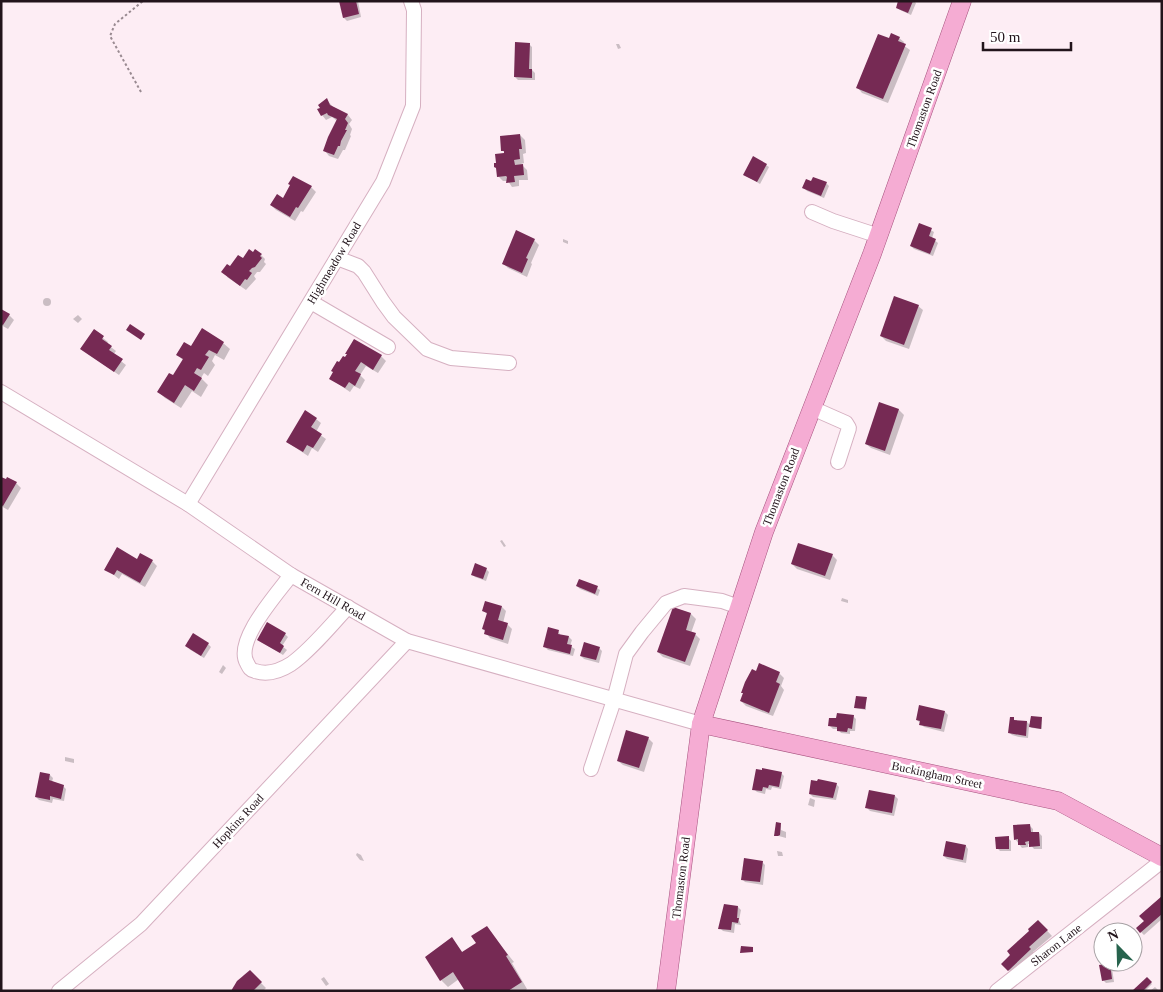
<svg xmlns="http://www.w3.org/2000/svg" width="1163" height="992" viewBox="0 0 1163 992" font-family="Georgia,serif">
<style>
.shadow{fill:#0003}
.building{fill:#762a54}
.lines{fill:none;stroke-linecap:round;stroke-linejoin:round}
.minor-casing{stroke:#d6b0c1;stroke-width:16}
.major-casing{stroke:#a7537f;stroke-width:19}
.path{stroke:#998a91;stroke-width:2;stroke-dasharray:2.5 2.5;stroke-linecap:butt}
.minor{stroke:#fff;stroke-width:14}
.major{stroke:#f5acd3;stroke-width:18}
.labels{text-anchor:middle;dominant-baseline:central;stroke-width:5;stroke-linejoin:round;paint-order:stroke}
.street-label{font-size:12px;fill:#22141b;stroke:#fff}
</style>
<rect width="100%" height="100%" fill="#fdedf4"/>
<g class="shadow">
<polygon points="341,1 358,1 361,17 347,21 344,18"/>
<polygon points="895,1 914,1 916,3 911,15 900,10 897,7 899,3"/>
<polygon points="899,38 904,42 903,45 910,50 888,103 862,93 858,88 890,39"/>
<polygon points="529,44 532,47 532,70 535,73 535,80 518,80 515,77"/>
<polygon points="616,44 619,44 621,48 618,49"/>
<polygon points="327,100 333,107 348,115 352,120 349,124 352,129 350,135 351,136 345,150 343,150 338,159 329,156 325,151 337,121 332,117 326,120 322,115"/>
<polygon points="520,135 525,140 526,153 523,154 524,163 521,164 527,170 528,180 519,180 519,186 512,187 508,181 503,181 498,176 506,154 502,150"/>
<polygon points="766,165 769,167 760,184 745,175"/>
<polygon points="826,183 829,186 824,198 807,191 804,188"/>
<polygon points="311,187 316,192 303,212 301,211 295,221 276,210 271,205"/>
<polygon points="920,224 934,232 932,238 938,243 933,256 914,249 911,246"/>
<polygon points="516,232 534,240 539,245 531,263 532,264 527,277 508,268 503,263"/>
<polygon points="563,239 568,241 568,244 563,242"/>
<polygon points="254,254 261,255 265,259 264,262 266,264 260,272 257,272 254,276 256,279 246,290 227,277 231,268"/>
<circle cx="47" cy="302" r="4"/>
<polygon points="918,306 923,310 909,349 886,341 881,336"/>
<polygon points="1,311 9,315 14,320 8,329 1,325"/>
<polygon points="78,315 82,319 78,323 73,319"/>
<polygon points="94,331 108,342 107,344 116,351 113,355 126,365 119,375 87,353"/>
<polygon points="223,343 230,349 224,360 215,355 212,361 215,365 208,376 204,373 201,378 208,385 201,397 192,391 181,408 165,398 159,392 173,377 183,360 178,355 192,348"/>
<polygon points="381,356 386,361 378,373 366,366 360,375 365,380 360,389 354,386 350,392 331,379 338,363"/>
<polygon points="880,404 899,410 904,415 890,455 871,448 866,444"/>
<polygon points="316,419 321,423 316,432 326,439 318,452 312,448 308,456 287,442"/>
<polygon points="1,478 16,483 21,488 8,510 1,506"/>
<polygon points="502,540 506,546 504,547 500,541"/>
<polygon points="832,555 837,560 830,580 797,569 792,564"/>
<polygon points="138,561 152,561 157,566 145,587 122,574 119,579 106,569"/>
<polygon points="486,569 489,572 486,581 475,577 472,574"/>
<polygon points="577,586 597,588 600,590 598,596 580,589"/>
<polygon points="842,598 848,600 848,603 841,601"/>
<polygon points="502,607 506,611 503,623 507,624 512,629 508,644 490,638 483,629 488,615 484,611"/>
<polygon points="674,608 691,614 696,619 691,633 695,634 700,639 690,666 663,657 658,652"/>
<polygon points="558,631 561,636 569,637 572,640 570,646 575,649 573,656 548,650 545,647"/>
<polygon points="285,634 288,637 282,646 287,650 283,655 261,642"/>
<polygon points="208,644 211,647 204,658 189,649"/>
<polygon points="599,648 602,651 599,663 584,659 581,656"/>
<polygon points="223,665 226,668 222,674 219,672"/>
<polygon points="757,672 779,673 784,678 781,686 784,690 773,716 746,706 741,701 744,694 742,692"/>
<polygon points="866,698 866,710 856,708"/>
<polygon points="945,712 948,715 944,732 924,727 917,720"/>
<polygon points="853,716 856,719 855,731 850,731 850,734 841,733 838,729 833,729 830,726"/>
<polygon points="1042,718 1042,729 1032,728 1029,726 1028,738 1019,737 1012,735 1009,732 1013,719 1016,721 1027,722 1031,726"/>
<polygon points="648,738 653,743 644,772 623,765 618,761"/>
<polygon points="65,757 74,759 74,763 65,761"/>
<polygon points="781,773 784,776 781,789 772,787 771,790 766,789 765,794 757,792 754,789"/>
<polygon points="50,775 53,778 52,782 63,786 66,789 64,801 53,799 52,803 39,800 36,797"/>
<polygon points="818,782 836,784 839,787 836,800 813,797 810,794"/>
<polygon points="895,796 898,799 894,816 870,811 867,808"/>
<polygon points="810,798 815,800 814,807 808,805"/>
<polygon points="781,824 781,830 786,832 786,838 775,835"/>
<polygon points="1030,826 1033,829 1033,833 1039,833 1042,836 1042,849 1034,849 1030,844 1028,844 1028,847 1022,848 1015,839"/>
<polygon points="1008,838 1011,841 1011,851 1000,851 997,848"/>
<polygon points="966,846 968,849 966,863 947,859 944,856"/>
<polygon points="777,851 782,852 783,856 778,856"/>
<polygon points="357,853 361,855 364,861 360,860 356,855"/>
<polygon points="762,862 765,865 763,885 745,882 742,879"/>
<polygon points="1162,897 1162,919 1144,935 1137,928 1146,921"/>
<polygon points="738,907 741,910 739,920 741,925 735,924 734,933 723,931 720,928"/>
<polygon points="1038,921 1052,936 1033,952 1035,954 1013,974 1003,964"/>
<polygon points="487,928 514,962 512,963 527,989 525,991 466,991 459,979 448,987 441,980 452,939 463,953 477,943"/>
<polygon points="1109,965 1112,968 1114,982 1106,983 1103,980"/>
<polygon points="250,972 266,988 263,991 232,991"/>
<polygon points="324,977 329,984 326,986 321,979"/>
<polygon points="1147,979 1152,984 1145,991 1135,991"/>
<polygon points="1155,987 1159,991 1150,991"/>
</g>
<g class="building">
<polygon points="339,1 356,1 359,14 343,18"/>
<polygon points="898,1 913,1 908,13 896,8"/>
<polygon points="891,33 900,37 898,41 906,44 883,99 856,88 878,34 889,38"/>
<polygon points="515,42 530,43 529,69 532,69 532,78 514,77"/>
<polygon points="327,98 330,105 348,114 345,119 348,123 345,130 347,130 341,141 340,146 338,146 334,155 323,151 328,137 337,119 328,115 327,113 321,116 317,109 320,108 318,105"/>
<polygon points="520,134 522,149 519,149 520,159 514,160 515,165 523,164 524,175 514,176 515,182 506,183 507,177 506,176 497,177 496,168 494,167 494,163 496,163 495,154 504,153 504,151 501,151 500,136"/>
<polygon points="753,156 767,164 757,182 743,175"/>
<polygon points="293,176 312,186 298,208 296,207 290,217 270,205 277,194 283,198 290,185 288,184"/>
<polygon points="813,177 827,182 821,196 802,188 806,179 811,181"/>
<polygon points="919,223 932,228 929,236 936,239 930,254 910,246"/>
<polygon points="516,230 535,239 526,258 528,259 522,273 502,264"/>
<polygon points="249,249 253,252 255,249 262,254 260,256 262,258 255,267 252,268 249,271 252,273 247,280 245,279 240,286 221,272 227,264 230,266 238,255 243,258"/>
<polygon points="894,296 919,305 904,345 880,336"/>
<polygon points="1,309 10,314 3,325 1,324"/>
<polygon points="130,324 145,334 141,340 126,330"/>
<polygon points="202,328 224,342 217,354 209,350 205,355 209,357 201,370 197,368 194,373 202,378 194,391 185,385 174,403 157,392 169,373 173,375 183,359 176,355 184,342 191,346"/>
<polygon points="94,329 104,336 102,339 112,346 109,350 123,359 114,372 80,349"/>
<polygon points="354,339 382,355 373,370 361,362 355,371 361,374 355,386 349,382 345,388 329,379 333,372 331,371 337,361 339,362 343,356 345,357 347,354 345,354"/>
<polygon points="879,402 899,409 885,451 865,444"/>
<polygon points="305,410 317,418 311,427 322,434 313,448 307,445 303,452 286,442"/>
<polygon points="1,477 6,479 7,477 17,482 3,506 1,505"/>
<polygon points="798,543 833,554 825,576 791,564"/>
<polygon points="117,547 137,559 140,553 153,560 140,583 117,570 114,575 104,570"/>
<polygon points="475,563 487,568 483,579 471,575"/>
<polygon points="579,579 598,586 595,594 576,586"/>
<polygon points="485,601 502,606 498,620 508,623 503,640 484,634 485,630 482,629 487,613 482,611"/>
<polygon points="673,607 691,613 686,630 696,633 685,662 657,652"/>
<polygon points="267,622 286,633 280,643 284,646 280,653 257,640"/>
<polygon points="548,627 559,630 558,634 569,636 567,644 572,645 570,654 543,647"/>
<polygon points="193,633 209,643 201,656 185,646"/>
<polygon points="584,642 600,647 596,660 580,656"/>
<polygon points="759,663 780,672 776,682 780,684 769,713 740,701 743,693 741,693 745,682 752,669 756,671"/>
<polygon points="856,696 867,697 865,709 854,708"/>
<polygon points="919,705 945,711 941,729 919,725 920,721 916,720"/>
<polygon points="837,713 854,715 852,729 848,728 847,732 837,731 837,727 828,726 829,718 836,718"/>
<polygon points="1031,716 1042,717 1041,729 1029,727"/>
<polygon points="1010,717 1014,717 1014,720 1027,721 1026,736 1008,733"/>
<polygon points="626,730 649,737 639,768 617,761"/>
<polygon points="762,768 782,772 779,787 769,785 768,788 763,787 762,791 752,790 756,769 762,770"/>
<polygon points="40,772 50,774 49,780 64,785 61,799 50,796 50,800 35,797"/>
<polygon points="818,779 837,783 833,798 809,794 811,780 817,781"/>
<polygon points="869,790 895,795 892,813 865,808"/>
<polygon points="776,822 781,823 780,835 778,836 774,836"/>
<polygon points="1030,824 1031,832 1039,832 1040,846 1029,847 1029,841 1025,842 1026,845 1018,845 1018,839 1014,840 1013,825"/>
<polygon points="1009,836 1009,849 996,849 995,837"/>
<polygon points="946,841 966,845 963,860 943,856"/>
<polygon points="744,858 763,861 760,882 741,880"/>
<polygon points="1162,896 1162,914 1140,933 1136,928 1144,921 1139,916"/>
<polygon points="724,904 738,906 737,918 739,918 738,923 732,922 731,930 718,929"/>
<polygon points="1038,920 1048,930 1029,947 1031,949 1008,971 1001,964 1010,955 1007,951 1029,931 1028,929"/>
<polygon points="487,926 508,955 506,956 522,982 508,991 465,991 453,972 440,981 425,957 452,937 462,952 476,943 471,936"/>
<polygon points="741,946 753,947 753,952 740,953"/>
<polygon points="1110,963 1112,979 1102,981 1099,965"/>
<polygon points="250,970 262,982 253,991 231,991 237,981"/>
<polygon points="1147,977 1152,982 1143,991 1132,991"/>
</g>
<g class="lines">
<g class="minor-casing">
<g id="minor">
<polyline points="812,212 833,221 879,236"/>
<polyline points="337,258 358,266 364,272 383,302 394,317 427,349 451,358 509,363"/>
<polyline points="311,302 388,347"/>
<polyline points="1,392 188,504 291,575 407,641 701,724"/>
<polyline points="812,408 846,423 849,428 838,462"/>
<polyline points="188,504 383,182 413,106 414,10 411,1"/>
<path d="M291 575C277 594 234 641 247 663 249 667 250 670 255 671 267 675 280 671 291 664 310 651 331 625 348 607"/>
<polyline points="591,769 614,700 626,654 642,632 666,603 684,596 722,601 739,607"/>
<polyline points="59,991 141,924 407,641"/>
<polyline points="997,991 1162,861"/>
</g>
</g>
<g class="major-casing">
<g id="major">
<polyline points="701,724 1058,801 1162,857"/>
<polyline points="666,991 701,724 764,532 872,254 962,1"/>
</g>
</g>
<polyline class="path" points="141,92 110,36 115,24 143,1"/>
<use href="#minor" class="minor"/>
<use href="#major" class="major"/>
</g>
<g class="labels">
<g class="street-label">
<text transform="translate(924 109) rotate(-70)">Thomaston Road</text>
<text transform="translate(334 263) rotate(-59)">Highmeadow Road</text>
<text transform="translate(781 487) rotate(-69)">Thomaston Road</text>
<text transform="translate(333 599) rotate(30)">Fern Hill Road</text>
<text transform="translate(937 775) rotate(12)">Buckingham Street</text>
<text transform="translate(238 821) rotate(-47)">Hopkins Road</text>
<text transform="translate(681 878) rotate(-83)">Thomaston Road</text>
<text transform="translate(1056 945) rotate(-38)">Sharon Lane</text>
</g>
</g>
<rect width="1163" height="992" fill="none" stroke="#22141b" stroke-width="5"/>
<g transform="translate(1118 947) rotate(337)"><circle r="24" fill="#ffffff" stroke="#a7a1a4"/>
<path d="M0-4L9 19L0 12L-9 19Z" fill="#27634d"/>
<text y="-8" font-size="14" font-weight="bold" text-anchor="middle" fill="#22141b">N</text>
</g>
<path d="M983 42v8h88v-8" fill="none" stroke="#22141b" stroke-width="2.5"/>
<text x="990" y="42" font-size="15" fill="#22141b" stroke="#ffffff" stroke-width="4" paint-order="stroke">50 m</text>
</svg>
